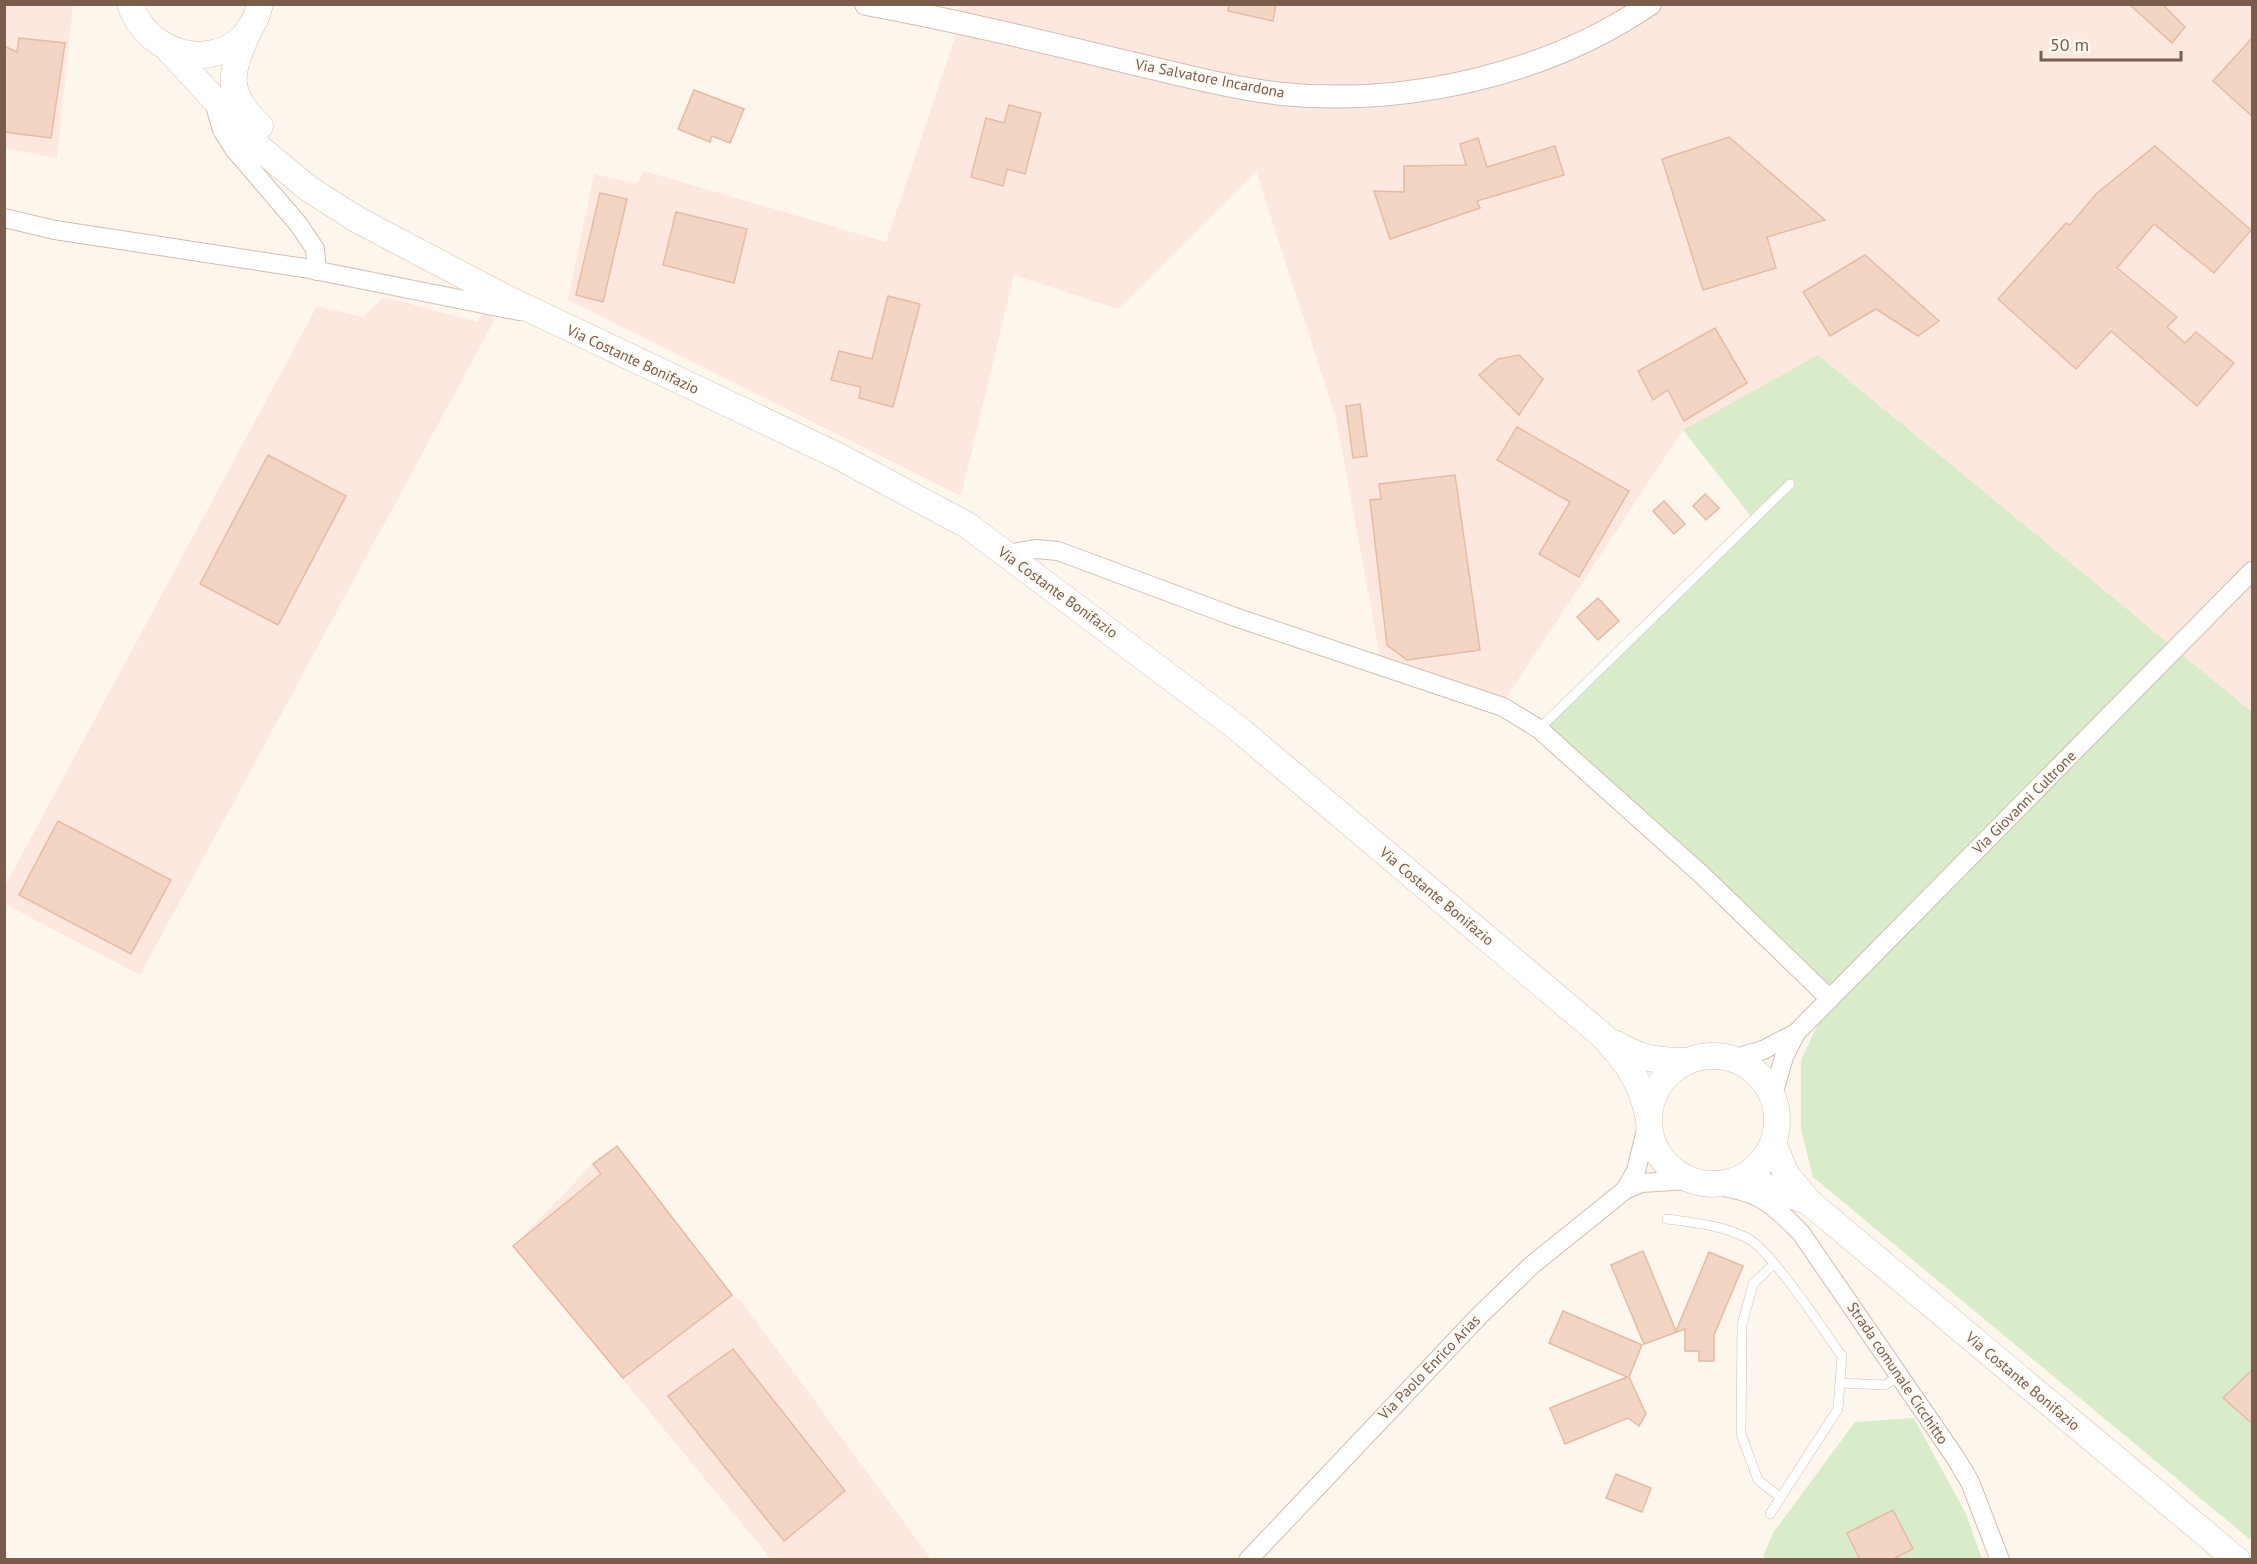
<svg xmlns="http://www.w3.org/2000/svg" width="2257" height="1564" viewBox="0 0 2257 1564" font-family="'PT Sans',sans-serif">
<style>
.commercial{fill:#fde8e0}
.green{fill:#d8ecc9}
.building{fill:#f3d5c3;stroke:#e6bba3;stroke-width:1.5}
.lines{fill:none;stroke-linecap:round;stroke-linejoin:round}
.service-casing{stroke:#d1beb0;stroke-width:10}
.minor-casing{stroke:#d1beb0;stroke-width:20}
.tertiary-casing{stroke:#d1beb0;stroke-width:24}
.secondary-casing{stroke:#d6c0b0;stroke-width:27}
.service{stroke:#fff;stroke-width:9}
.minor{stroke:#fff;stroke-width:18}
.tertiary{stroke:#fff;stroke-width:22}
.secondary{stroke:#fff;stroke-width:26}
.labels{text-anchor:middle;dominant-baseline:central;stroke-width:4.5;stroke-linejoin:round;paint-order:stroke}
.street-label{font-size:15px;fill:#7a5c4d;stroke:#fffaf3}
</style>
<rect width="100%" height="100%" fill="#fdf6ec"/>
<g class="commercial">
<polygon points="4,5 73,5 57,158 5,148"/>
<polygon points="959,5 2252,5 2252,712 1818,355 1683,430 1504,701 1380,657 1336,418 1256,171 1118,309 1014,275 961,496 568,300 594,174 637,184 644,171 886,242 955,38"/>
<polygon points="384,297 477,322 483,312 495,319 140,975 5,904 5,886 317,306 363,317"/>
<polygon points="617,1146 732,1295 742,1302 931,1559 771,1559 513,1246 593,1164"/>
</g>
<g class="green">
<polygon points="1818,355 2252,712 2252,1541 1813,1177 1801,1129 1801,1060 1830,999 1539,729 1753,519 1683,430"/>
<polygon points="1914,1418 1966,1514 1982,1559 1766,1560 1763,1556 1773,1533 1855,1422"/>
</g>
<g class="building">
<polygon points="1229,4 1276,4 1273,21 1228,11"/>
<polygon points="2129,4 2162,4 2185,27 2172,43"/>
<polygon points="2253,37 2253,117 2213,81"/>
<polygon points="19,38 65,43 51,138 4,132 4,46 17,52"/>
<polygon points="694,90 744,109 730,143 712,136 710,142 678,129"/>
<polygon points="1009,105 1041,113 1025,174 1007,169 1003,186 971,177 986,118 1004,123"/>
<polygon points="1729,137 1825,220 1767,237 1776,268 1703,290 1662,159"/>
<polygon points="1478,138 1487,167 1555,146 1564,175 1477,201 1480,208 1390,239 1374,191 1404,192 1404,166 1466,165 1460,144"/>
<polygon points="2155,146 2251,230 2214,273 2154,224 2117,268 2177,317 2167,327 2185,343 2196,332 2234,363 2197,406 2111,331 2076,369 1998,299 2066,223 2070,225 2096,194"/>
<polygon points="600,193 627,199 603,302 576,295"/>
<polygon points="676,212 747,229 734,283 663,265"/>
<polygon points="1865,255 1939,321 1918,336 1876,309 1830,336 1803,292"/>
<polygon points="888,296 920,304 893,407 859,398 861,387 831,380 839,351 872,359"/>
<polygon points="1715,328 1747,383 1684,421 1668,390 1653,400 1638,371"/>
<polygon points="1519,355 1543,379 1519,415 1479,375 1498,359"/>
<polygon points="1360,404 1367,456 1353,458 1346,406"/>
<polygon points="1517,427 1629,491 1579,577 1539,554 1570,502 1497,460"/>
<polygon points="268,455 346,496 278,625 200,584"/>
<polygon points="1455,475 1480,650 1407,660 1387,645 1370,500 1381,499 1379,484"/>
<polygon points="1705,494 1719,508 1706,520 1693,506"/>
<polygon points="1664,501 1685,524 1674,534 1653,511"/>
<polygon points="1598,598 1619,621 1598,640 1577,617"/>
<polygon points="58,821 171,880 131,954 19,895"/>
<polygon points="617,1146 732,1295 623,1378 513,1246 601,1174 593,1164"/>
<polygon points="1643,1251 1676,1331 1709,1252 1743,1266 1714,1335 1714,1361 1699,1361 1699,1351 1685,1351 1685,1329 1644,1344 1611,1265"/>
<polygon points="1563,1311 1642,1345 1629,1377 1646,1414 1639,1426 1628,1418 1565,1444 1550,1408 1627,1377 1549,1343"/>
<polygon points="733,1349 845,1491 784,1541 668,1396"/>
<polygon points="2253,1369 2253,1424 2223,1398"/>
<polygon points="1616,1474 1651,1488 1642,1512 1606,1498"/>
<polygon points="1893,1510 1913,1549 1891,1560 1860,1560 1847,1533"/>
</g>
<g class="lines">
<g class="service-casing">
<g id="service">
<polyline points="1539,729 1790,484"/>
<path d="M1667 1219C1696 1223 1721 1225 1747 1238 1772 1251 1823 1330 1842 1356L1838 1409 1770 1514"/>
<polyline points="1774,1264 1753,1284 1742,1325 1741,1434 1758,1480 1780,1497"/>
<polyline points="1840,1383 1885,1385 1900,1376"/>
</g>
</g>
<g class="minor-casing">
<g id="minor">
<polyline points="214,102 222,130 234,149 299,225 315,249 317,271"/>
<polyline points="4,218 55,230 304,268 519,311"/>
<polyline points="1007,554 1036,549 1058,551 1235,617 1503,707 1539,729 1702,875 1830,999"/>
<polyline points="1732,1059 1763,1050 1796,1033 2252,571"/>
<polyline points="1773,1095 1784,1057 1796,1033"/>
<polyline points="1760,1164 1763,1186 1767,1195"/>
<path d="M1707 1184C1756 1191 1767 1198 1801 1233L1955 1457 1970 1482 2000 1560"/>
<polyline points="1625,1190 1636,1171 1648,1122"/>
<polyline points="1248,1560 1480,1315 1532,1265 1625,1190 1641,1183 1690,1180"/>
</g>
</g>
<g class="tertiary-casing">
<path id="tertiary" d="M866 4C954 20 1040 41 1127 62 1178 74 1230 88 1282 94 1406 106 1546 75 1650 4"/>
</g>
<g class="secondary-casing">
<g id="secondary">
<path d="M130 4C154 71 246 72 260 4"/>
<path d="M250 27C231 72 222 90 260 126"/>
<path d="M169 50 256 145 309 189 358 220 502 296 838 456 967 525 1235 726 1603 1036C1627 1063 1640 1079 1648 1115"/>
<path d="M1614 1043C1642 1059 1656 1061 1688 1061"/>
<circle cx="1713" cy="1120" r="64"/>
<polyline points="1773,1143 1786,1174 1810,1203 2237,1560"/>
<polyline points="1727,1183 1763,1186 1807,1201"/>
</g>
</g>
<use href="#service" class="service"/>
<use href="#minor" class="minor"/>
<use href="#tertiary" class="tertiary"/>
<use href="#secondary" class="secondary"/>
</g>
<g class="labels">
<g class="street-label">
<text transform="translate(1210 78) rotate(11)">Via Salvatore Incardona</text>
<text transform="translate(633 359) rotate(25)">Via Costante Bonifazio</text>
<text transform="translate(1058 592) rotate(36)">Via Costante Bonifazio</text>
<text transform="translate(2024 802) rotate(-45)">Via Giovanni Cultrone</text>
<text transform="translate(1437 896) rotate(40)">Via Costante Bonifazio</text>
<text transform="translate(1429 1367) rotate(-46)">Via Paolo Enrico Arias</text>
<text transform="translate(1898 1373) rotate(56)">Strada comunale Cicchitto</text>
<text transform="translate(2023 1381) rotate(40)">Via Costante Bonifazio</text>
</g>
</g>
<rect width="2257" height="1564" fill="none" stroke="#7a5c4d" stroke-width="12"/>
<path d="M2041 51v9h140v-9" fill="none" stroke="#7a5c4d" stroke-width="3"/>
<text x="2050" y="51" font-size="18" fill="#7a5c4d" stroke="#fffaf3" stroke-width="4.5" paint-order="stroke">50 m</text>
</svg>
